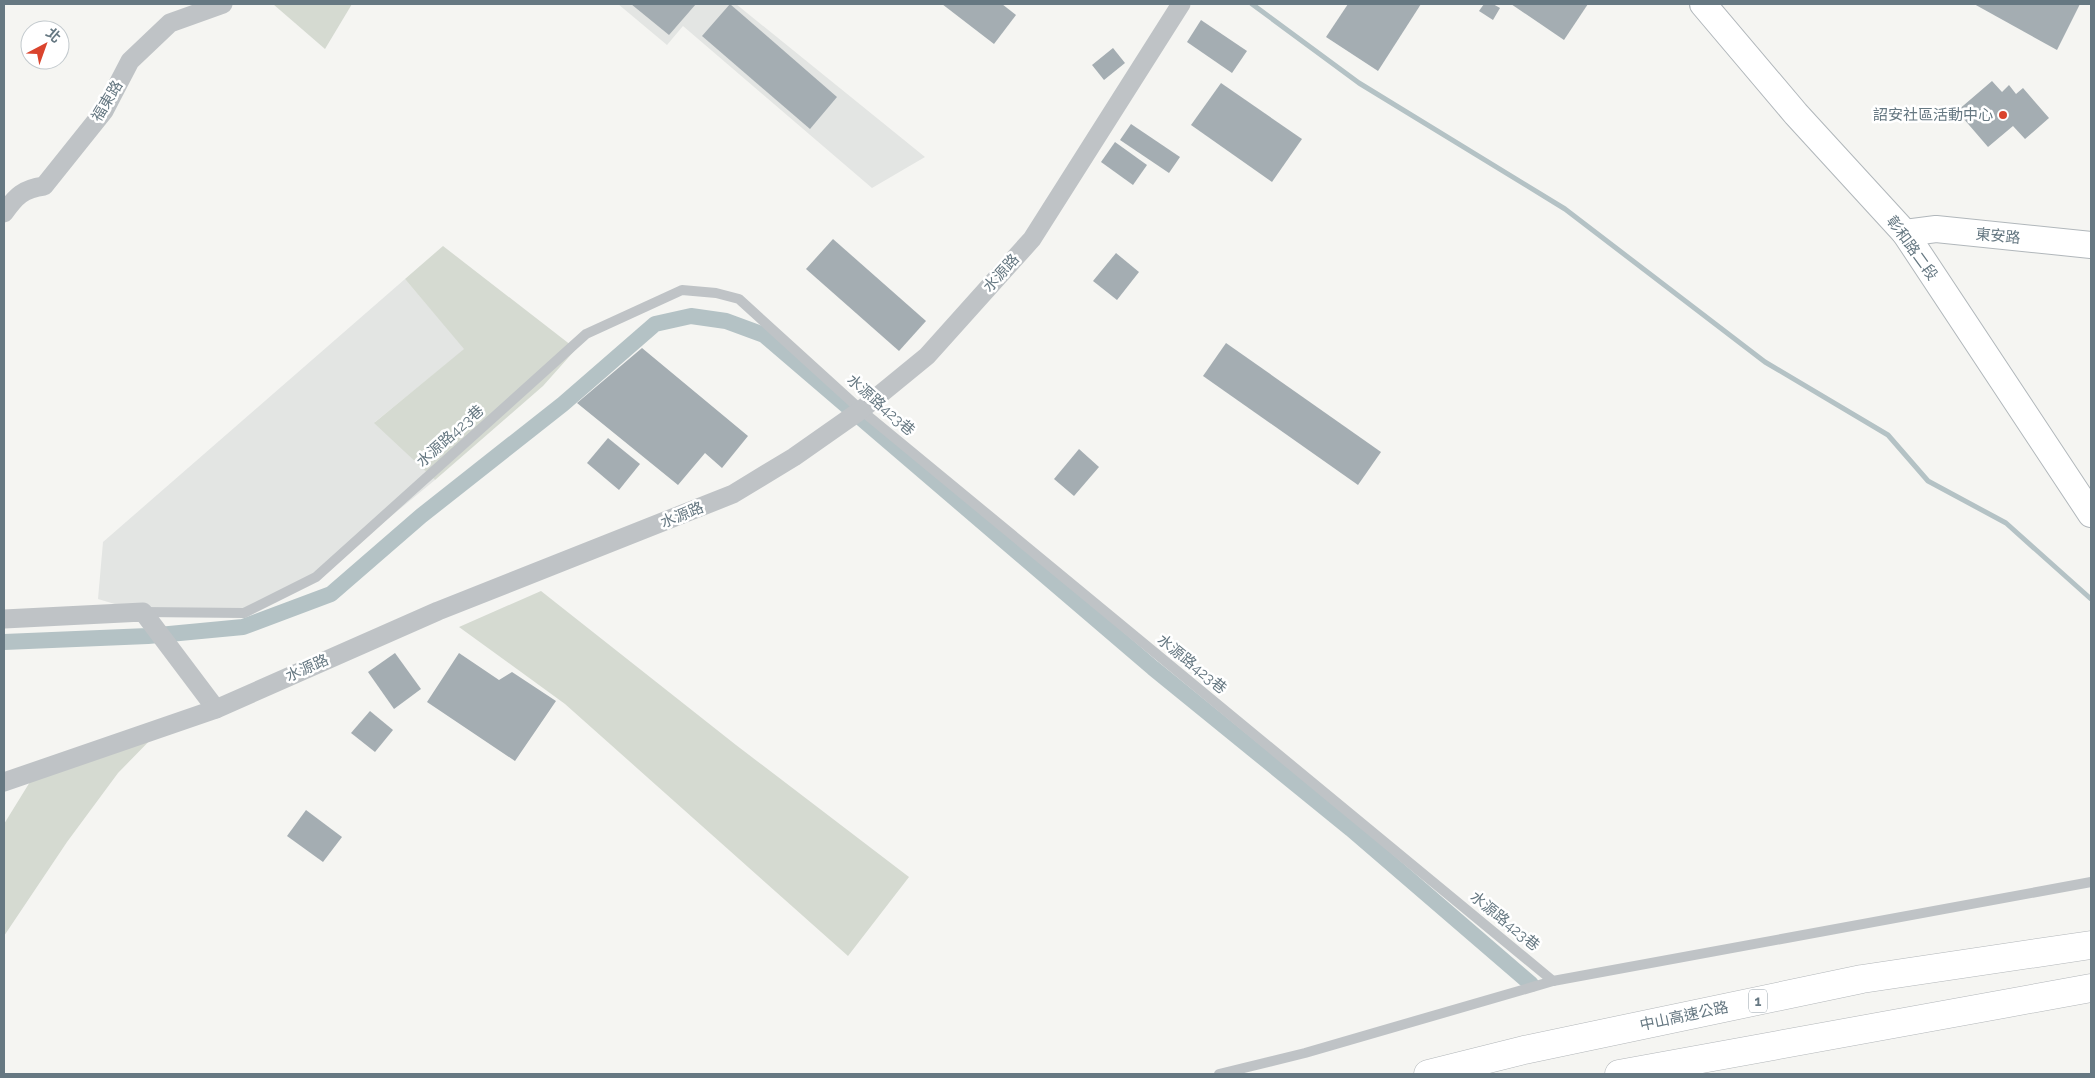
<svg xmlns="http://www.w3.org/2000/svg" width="2095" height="1078" viewBox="0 0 2095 1078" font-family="Raleway,'Noto Sans TC',sans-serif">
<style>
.built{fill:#e3e5e3}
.green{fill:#d5dad1}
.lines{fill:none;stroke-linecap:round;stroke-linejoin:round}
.stream{stroke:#b4c2c5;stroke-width:5}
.canal{stroke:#b4c2c5;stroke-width:16}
.building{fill:#a4adb2}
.secondary-casing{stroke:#b1b7bb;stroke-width:28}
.highway-casing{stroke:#b2b6b9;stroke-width:29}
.lane{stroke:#bfc3c6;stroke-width:10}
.street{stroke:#bfc3c6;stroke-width:19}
.secondary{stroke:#fff;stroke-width:26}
.highway{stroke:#fff;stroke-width:28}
.poi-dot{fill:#da442d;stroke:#fff;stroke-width:2}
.labels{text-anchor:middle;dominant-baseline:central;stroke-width:5;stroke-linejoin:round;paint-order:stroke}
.shield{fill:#fff;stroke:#94a0a8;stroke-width:1}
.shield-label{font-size:14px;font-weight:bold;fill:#667882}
.street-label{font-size:15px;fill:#667882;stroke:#fff}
.poi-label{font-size:15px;fill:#667882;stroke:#fff;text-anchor:end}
</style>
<rect width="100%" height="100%" fill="#f5f5f2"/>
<g class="built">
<polygon points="618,4 736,4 925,157 872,188 683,26 667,45"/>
<polygon points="405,279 465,349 375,422 435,480 327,569 249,607 199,616 135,610 98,599 103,542"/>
</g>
<g class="green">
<polygon points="273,4 352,4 325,49"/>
<polygon points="443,246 576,349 543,386 435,480 374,423 464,349 405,279"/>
<polygon points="541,591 736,745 909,877 848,956 565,704 459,627"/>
<polygon points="159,731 118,773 67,842 4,936 4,824 33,777"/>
</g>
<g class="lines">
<polyline class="stream" points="1252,4 1359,83 1565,209 1765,362 1888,435 1928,481 2006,523 2091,599"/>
<polyline class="canal" points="4,642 148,636 243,627 331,594 421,516 563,404 655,324 691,316 726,321 764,335 1153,668 1351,829 1531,984"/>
</g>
<g class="building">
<polygon points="631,4 696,4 669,35"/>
<polygon points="730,4 837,97 810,129 702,36"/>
<polygon points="942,4 1002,4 1016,15 994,44"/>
<polygon points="1348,4 1421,4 1378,71 1326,37"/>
<polygon points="1484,4 1493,4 1500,8 1493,20 1479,11"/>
<polygon points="1511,4 1588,4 1564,40"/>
<polygon points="1974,4 2080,4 2057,50"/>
<polygon points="1201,20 1247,51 1232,73 1187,42"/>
<polygon points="1113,48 1125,63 1104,80 1092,65"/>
<polygon points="1992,81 2002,92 2009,85 2016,94 2023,88 2049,118 2025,139 2013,126 1988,147 1957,111"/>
<polygon points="1221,83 1302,139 1272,182 1191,125"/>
<polygon points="1131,124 1180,157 1169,173 1120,140"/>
<polygon points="1115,142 1147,165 1133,185 1101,162"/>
<polygon points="833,239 926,321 899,351 806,269"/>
<polygon points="1116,253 1139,272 1117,300 1093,281"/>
<polygon points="1226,343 1381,452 1358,485 1203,376"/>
<polygon points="642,348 748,436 722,468 705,453 678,485 577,403"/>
<polygon points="608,438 640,464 619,490 587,463"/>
<polygon points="1079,449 1099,467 1074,496 1054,479"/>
<polygon points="395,653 421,689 394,709 368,672"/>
<polygon points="459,653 499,680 512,672 556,701 515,761 427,702"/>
<polygon points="370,711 393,730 375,752 351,733"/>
<polygon points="306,810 342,837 323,862 287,836"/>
</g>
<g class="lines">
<g class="secondary-casing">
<g id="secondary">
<polyline points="1703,4 1796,114 1905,233 2091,514"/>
<polyline points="1905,233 1936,229 2091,245"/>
</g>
</g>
<g class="highway-casing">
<g id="highway">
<polyline points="1428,1074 1524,1050 1862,979 2091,945"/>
<polyline points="1619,1074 2091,988"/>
</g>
</g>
<g class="lane">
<polyline points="143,612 244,613 316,577 586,334 682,290 716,293 739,299 861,410 1553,981"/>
<polyline points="1219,1074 1305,1053 1553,981 2091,882"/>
</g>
<g class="street">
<path d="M4 213C16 196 23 189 44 186L104 111 130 61 170 23 223 4"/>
<polyline points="4,619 143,612 216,709"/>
<polyline points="4,782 216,709 438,611 733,494 794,457 861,410 927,356 1032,239 1181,4"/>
</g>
<use href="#secondary" class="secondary"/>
<use href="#highway" class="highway"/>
</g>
<circle class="poi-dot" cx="2003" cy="115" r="5"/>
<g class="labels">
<rect class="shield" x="1749" y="989.5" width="18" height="23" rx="4"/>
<g class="shield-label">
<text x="1758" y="1001">1</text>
</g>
<g class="street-label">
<text transform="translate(107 101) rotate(-59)">福東路</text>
<text transform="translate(1998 236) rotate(5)">東安路</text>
<text transform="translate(1912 248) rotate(54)">彰和路二段</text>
<text transform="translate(1001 273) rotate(-48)">水源路</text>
<text transform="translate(881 405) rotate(41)">水源路423巷</text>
<text transform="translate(450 436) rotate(-42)">水源路423巷</text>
<text transform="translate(682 515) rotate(-22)">水源路</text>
<text transform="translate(1192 664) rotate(39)">水源路423巷</text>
<text transform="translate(307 668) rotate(-24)">水源路</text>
<text transform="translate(1505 921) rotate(39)">水源路423巷</text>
<text transform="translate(1684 1016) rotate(-12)">中山高速公路</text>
</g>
<g class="poi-label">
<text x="1993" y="115">詔安社區活動中心</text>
</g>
</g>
<rect width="2095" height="1078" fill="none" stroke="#667882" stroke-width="10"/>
<g transform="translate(45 45) rotate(41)"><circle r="24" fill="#ffffff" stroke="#c2c9cd"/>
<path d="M0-4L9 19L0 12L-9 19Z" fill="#da442d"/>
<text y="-8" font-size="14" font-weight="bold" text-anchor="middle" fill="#667882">北</text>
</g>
</svg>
